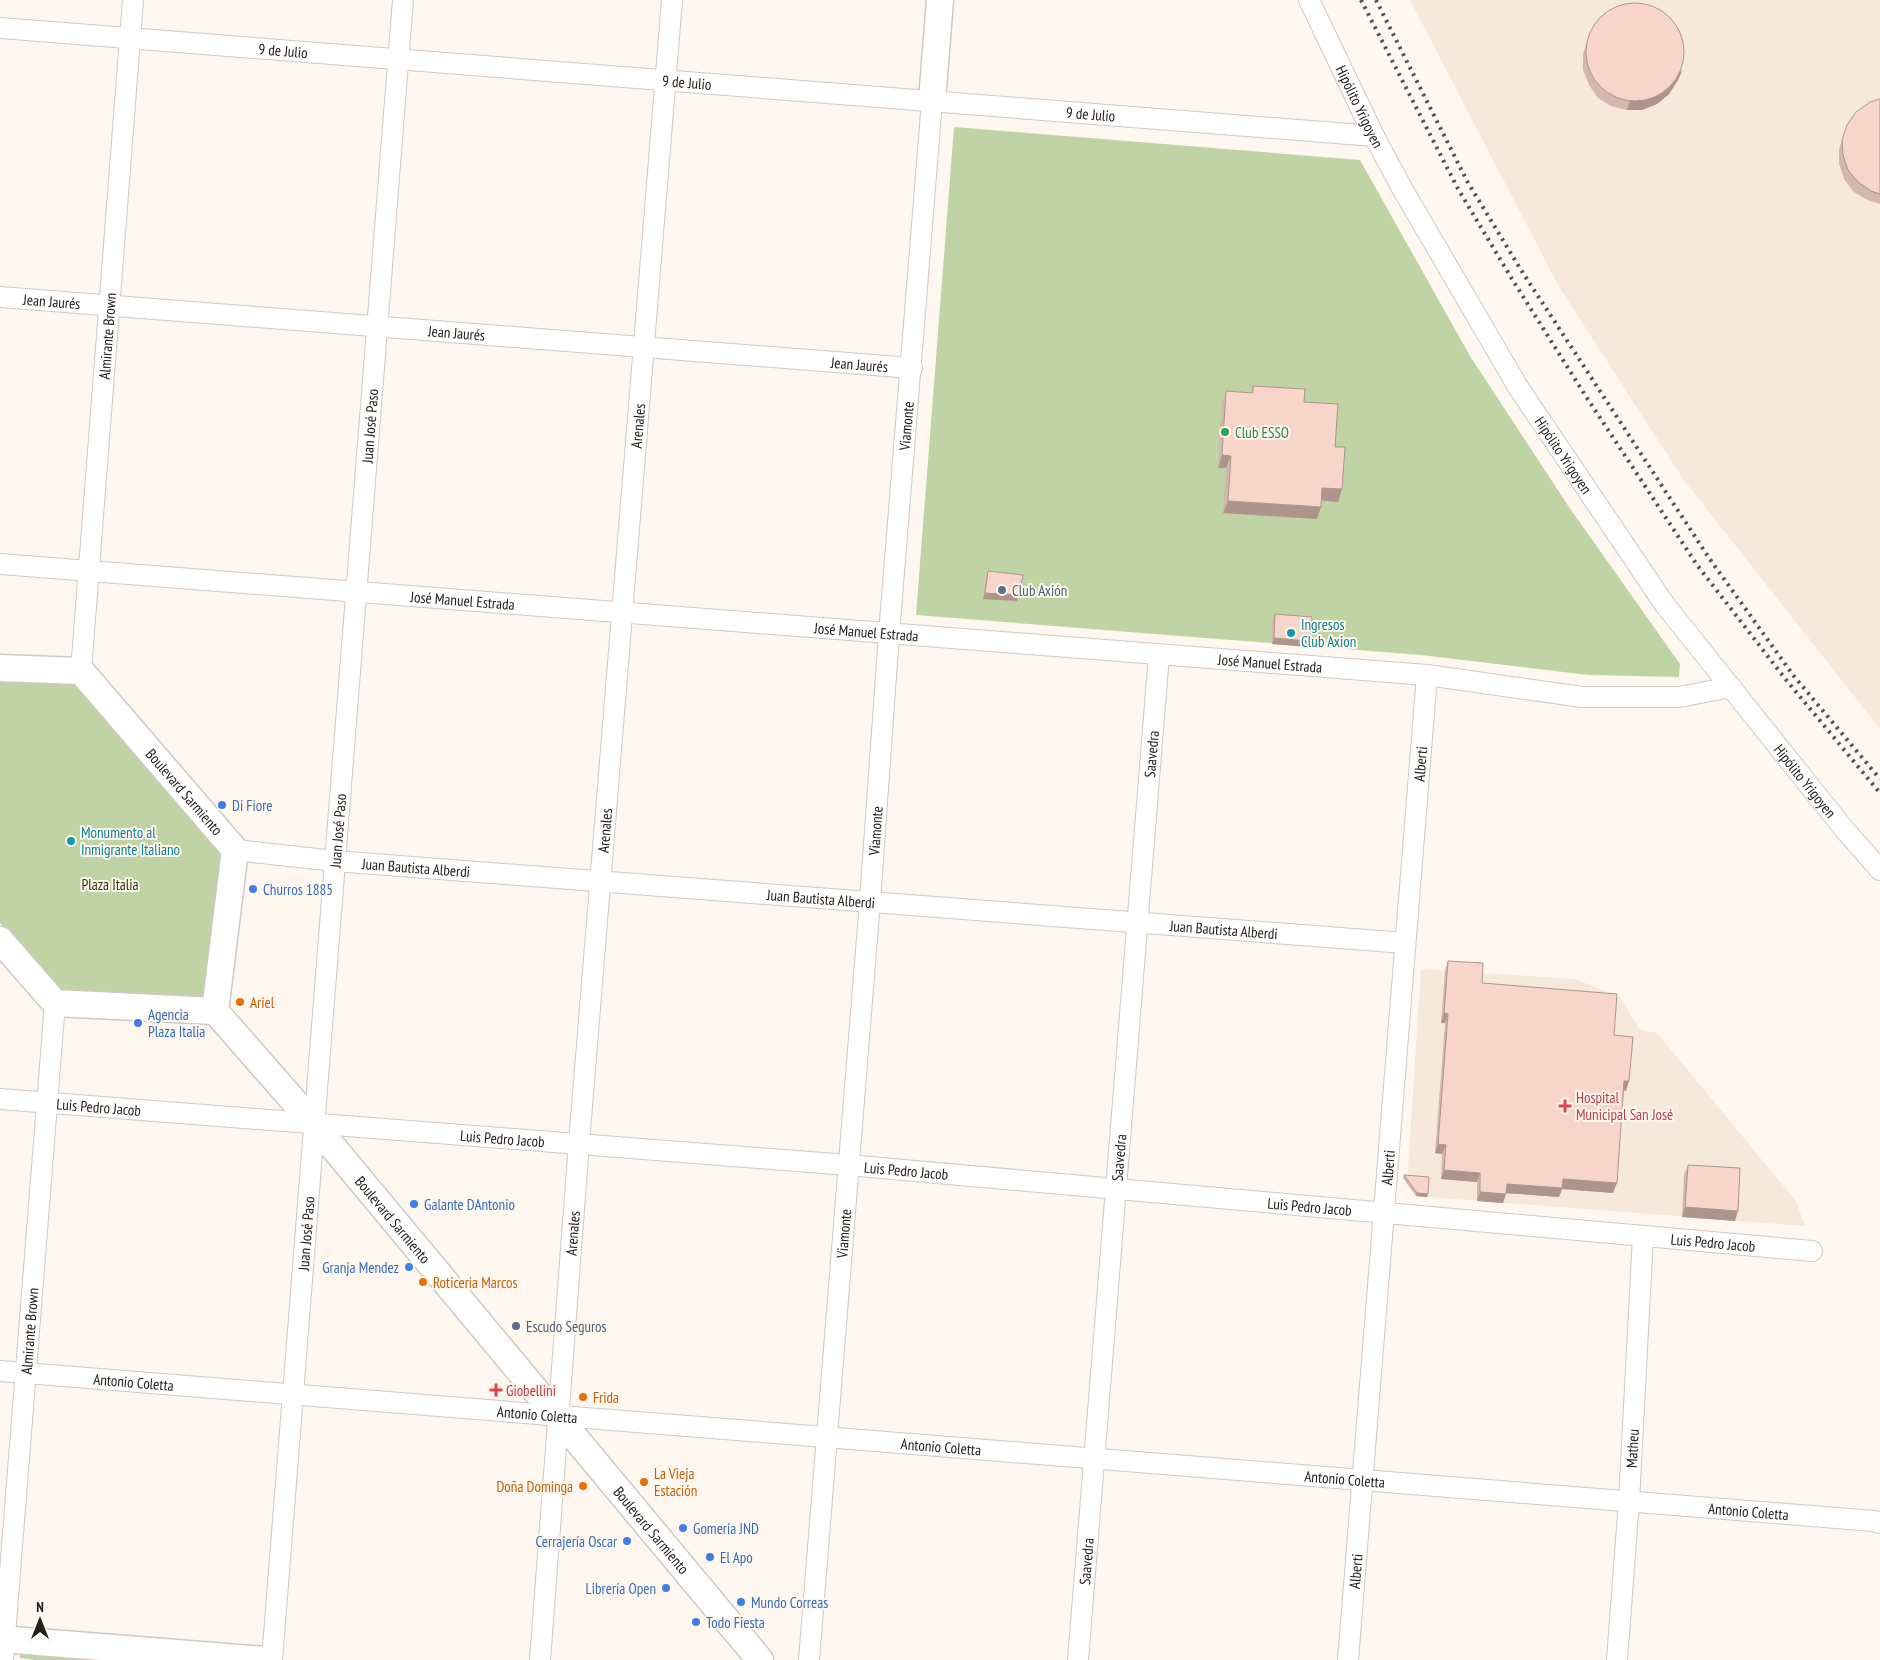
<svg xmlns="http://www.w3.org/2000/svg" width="1880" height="1660" viewBox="0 0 1880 1660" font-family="'PT Sans Narrow',sans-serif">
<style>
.built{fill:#f6e9db}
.green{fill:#c0d3a5}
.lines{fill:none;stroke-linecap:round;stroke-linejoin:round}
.minor-casing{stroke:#d0c9c2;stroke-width:22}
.major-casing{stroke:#d0c9c2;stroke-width:29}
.minor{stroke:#fff;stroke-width:20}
.major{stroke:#fff;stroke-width:26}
.rail{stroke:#54514d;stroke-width:4;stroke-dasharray:2.5 5;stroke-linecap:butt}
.wall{fill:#d4b7ae}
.shaded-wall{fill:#ad958d}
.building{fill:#f7d5ca;stroke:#ad958d}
.leisure-dot{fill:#2e9e5b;stroke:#fef7ef;stroke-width:2}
.service-dot{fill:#5c6f8a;stroke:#fef7ef;stroke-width:2}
.culture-dot{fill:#0f9aa8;stroke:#fef7ef;stroke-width:2}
.shop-dot{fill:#3f7fe0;stroke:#fef7ef;stroke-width:2}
.food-dot{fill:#e8710a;stroke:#fef7ef;stroke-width:2}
.health-dot{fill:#e0444e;stroke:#fef7ef;stroke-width:2}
.labels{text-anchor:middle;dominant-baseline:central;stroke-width:4;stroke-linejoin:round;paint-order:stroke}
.street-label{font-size:15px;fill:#22201d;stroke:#fef7ef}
.leisure-label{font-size:15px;fill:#27864d;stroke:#fef7ef;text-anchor:start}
.service-label{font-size:15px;fill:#4e5e75;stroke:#fef7ef;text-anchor:start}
.culture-label{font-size:15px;fill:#0d838f;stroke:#fef7ef;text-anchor:start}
.shop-label{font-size:15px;fill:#366cbe;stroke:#fef7ef;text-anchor:start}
.park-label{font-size:15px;fill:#2a3b04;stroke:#fef7ef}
.food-label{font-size:15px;fill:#c56008;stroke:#fef7ef;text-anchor:start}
.health-label{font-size:15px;fill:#be3a42;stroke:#fef7ef;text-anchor:start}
</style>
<rect width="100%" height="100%" fill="#fef7ef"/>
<g class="built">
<polygon points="1410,0 1880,0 1880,729 1683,479 1558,285"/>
<polygon points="1421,969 1575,979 1620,997 1640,1030 1657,1033 1796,1201 1805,1226 1416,1196 1407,1184"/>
</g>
<g class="green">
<polygon points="954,127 1360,160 1470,356 1569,507 1680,664 1679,677 1588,675 1421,655 916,615"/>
<polygon points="0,682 83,685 226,851 202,999 59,990 0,923"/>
<polygon points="20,1651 150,1660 35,1660 20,1658"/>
</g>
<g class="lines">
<g class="minor-casing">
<g id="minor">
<path id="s1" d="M1309 0 1374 136 1403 190 1518 387 1665 605 1844 829 1880 870"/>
<path id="s2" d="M0 28 1374 136"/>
<path id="s3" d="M0 297 912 368"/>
<path id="s4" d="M0 564 1427 675 1582 697H1679L1731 687"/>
<path id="s5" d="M81 671 133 0"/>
<path id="s6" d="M235 850 335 861 1405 943"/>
<path id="s7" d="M0 1099 848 1165 1812 1251"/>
<path id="s8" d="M0 1371 1874 1521 1880 1523"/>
<path id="s9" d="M3 1660 55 1003"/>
<path id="s10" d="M272 1660 403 0"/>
<path id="s11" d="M540 1660 579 1143 672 0"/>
<path id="s12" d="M809 1660 870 901 889 634 932 101"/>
<path id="s13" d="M1078 1660 1159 655"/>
<path id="s14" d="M1348 1660 1427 675"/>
<path id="s15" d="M1617 1660 1629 1501 1643 1236"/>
</g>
</g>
<g class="major-casing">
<g id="major">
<polyline points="932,101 940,0"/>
<path id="s16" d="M0 668 81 671 235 850 215 1011"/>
<path id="s17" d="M0 940 55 1003 215 1011 313 1123 760 1660"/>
<polyline points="0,1639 266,1660"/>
</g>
</g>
<use href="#minor" class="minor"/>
<use href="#major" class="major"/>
<g class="rail">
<polyline points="1361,0 1458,189 1512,279 1585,395 1697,565 1787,681 1880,793"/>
<polyline points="1376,0 1467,181 1521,270 1709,558 1793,675 1880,779"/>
</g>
</g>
<g class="wall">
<polygon points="1591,30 1682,71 1678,80 1669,94 1657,104 1642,110 1627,110 1611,106 1598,98 1589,85 1583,70 1583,54"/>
<polygon points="1880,99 1880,204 1867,200 1854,192 1844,179 1839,164 1839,149 1847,125"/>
<polygon points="1253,386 1304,402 1335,447 1338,502 1322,501 1317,519 1223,513 1226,468 1218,468 1222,403 1226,391 1251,393"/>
<polygon points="988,571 1017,601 983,599 986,577"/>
<polygon points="1275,614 1308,647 1272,644 1272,620"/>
<polygon points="1448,961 1482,983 1614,1035 1626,1091 1624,1090 1613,1193 1562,1189 1559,1197 1506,1193 1503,1203 1477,1201 1477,1182 1441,1179 1442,1154 1435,1153 1445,1023 1441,1023 1445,970"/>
<polygon points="1688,1165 1735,1221 1682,1217 1684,1174"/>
<polygon points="1404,1175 1428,1194 1427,1197 1416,1196 1403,1178"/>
</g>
<g class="shaded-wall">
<polygon points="1682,71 1678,80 1669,94 1657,104 1642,110 1627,110 1630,101"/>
<polygon points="1222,455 1231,456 1226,468 1218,468"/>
<polygon points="1322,488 1342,489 1338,502 1318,500"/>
<polygon points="1228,501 1321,507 1317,519 1223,513"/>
<polygon points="985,593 1019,595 1017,601 983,599"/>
<polygon points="1274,638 1310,641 1308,647 1272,644"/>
<polygon points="1444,1013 1448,1014 1445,1023 1441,1023"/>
<polygon points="1624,1081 1629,1081 1626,1091 1621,1090"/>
<polygon points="1438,1144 1446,1145 1442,1154 1435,1153"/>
<polygon points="1444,1170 1480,1173 1477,1182 1441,1179"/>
<polygon points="1563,1179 1617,1183 1613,1193 1562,1189 1559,1197 1504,1193 1507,1184"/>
<polygon points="1480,1192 1506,1194 1503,1203 1477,1201"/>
<polygon points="1417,1193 1428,1194 1427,1197 1416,1196"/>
<polygon points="1685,1207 1738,1211 1735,1221 1682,1217"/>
</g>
<g class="building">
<circle cx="1635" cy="52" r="49"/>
<polygon points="1880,99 1880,194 1871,191 1858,182 1848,170 1843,155 1842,140 1847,125 1856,112 1870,102"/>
<polygon points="1253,386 1305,389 1304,402 1338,404 1335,447 1345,447 1342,489 1322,488 1321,507 1228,501 1231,456 1222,455 1226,391 1253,393"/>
<polygon points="988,571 1023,575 1019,595 985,593"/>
<polygon points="1275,614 1312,617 1310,641 1274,638"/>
<polygon points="1448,961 1483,963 1482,983 1617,994 1614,1035 1633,1037 1629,1081 1624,1081 1617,1183 1563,1179 1562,1188 1507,1184 1506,1194 1480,1192 1480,1173 1444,1170 1446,1145 1438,1144 1448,1014 1444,1013"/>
<polygon points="1688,1165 1740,1168 1738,1211 1685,1207"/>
<polygon points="1404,1175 1429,1177 1428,1194 1417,1193"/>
</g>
<circle class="leisure-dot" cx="1225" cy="432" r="5"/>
<g class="service-dot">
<circle cx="1002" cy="590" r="5"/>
<circle cx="516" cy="1326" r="5"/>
</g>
<g class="culture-dot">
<circle cx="1291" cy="633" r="5"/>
<circle cx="71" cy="841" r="5"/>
</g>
<g class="shop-dot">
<circle cx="222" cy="805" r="5"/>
<circle cx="253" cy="889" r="5"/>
<circle cx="138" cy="1023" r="5"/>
<circle cx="414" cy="1204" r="5"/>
<circle cx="409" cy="1267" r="5"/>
<circle cx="683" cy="1528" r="5"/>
<circle cx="627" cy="1541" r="5"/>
<circle cx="710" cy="1557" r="5"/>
<circle cx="666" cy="1588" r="5"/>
<circle cx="741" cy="1602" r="5"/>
<circle cx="696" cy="1622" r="5"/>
</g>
<g class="food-dot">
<circle cx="240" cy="1002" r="5"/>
<circle cx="423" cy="1282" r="5"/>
<circle cx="583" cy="1397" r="5"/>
<circle cx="644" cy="1482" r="5"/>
<circle cx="583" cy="1486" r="5"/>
</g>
<g class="health-dot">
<path d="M1562.5 1098.5h5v5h5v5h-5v5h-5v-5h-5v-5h5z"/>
<path d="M493.5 1382.5h5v5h5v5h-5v5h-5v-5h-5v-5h5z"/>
</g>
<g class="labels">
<g class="street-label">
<text stroke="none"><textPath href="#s2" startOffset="284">9 de Julio</textPath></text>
<text stroke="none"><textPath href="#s2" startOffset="689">9 de Julio</textPath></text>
<text stroke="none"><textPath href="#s1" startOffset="118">Hipólito Yrigoyen</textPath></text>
<text stroke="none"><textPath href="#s2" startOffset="1094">9 de Julio</textPath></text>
<text stroke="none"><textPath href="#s3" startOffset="52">Jean Jaurés</textPath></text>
<text stroke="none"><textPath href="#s3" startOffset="458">Jean Jaurés</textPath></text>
<text stroke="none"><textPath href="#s5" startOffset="336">Almirante Brown</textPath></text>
<text stroke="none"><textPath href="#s3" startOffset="862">Jean Jaurés</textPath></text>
<text stroke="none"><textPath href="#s10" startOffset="1238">Juan José Paso</textPath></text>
<text stroke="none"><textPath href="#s11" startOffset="1238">Arenales</textPath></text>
<text stroke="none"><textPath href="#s12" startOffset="1238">Viamonte</textPath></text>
<text stroke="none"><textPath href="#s1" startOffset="522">Hipólito Yrigoyen</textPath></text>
<text stroke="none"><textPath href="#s4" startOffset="464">José Manuel Estrada</textPath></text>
<text stroke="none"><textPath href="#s4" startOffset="869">José Manuel Estrada</textPath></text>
<text stroke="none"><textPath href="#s4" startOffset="1274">José Manuel Estrada</textPath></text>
<text stroke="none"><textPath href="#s13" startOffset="909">Saavedra</textPath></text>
<text stroke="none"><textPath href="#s14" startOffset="899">Alberti</textPath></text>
<text stroke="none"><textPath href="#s1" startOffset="928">Hipólito Yrigoyen</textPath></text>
<text stroke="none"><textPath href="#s16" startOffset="240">Boulevard Sarmiento</textPath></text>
<text stroke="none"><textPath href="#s10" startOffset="832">Juan José Paso</textPath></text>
<text stroke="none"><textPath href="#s11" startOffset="832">Arenales</textPath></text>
<text stroke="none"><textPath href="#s12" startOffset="832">Viamonte</textPath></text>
<text stroke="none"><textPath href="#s6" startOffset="182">Juan Bautista Alberdi</textPath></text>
<text stroke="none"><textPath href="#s6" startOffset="588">Juan Bautista Alberdi</textPath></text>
<text stroke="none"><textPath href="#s6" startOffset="992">Juan Bautista Alberdi</textPath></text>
<text stroke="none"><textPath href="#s7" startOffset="99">Luis Pedro Jacob</textPath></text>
<text stroke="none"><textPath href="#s7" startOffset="504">Luis Pedro Jacob</textPath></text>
<text stroke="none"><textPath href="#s13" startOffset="504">Saavedra</textPath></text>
<text stroke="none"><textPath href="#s14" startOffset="494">Alberti</textPath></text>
<text stroke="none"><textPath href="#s7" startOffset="909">Luis Pedro Jacob</textPath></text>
<text stroke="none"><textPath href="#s7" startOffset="1314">Luis Pedro Jacob</textPath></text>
<text stroke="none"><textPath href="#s17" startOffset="518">Boulevard Sarmiento</textPath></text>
<text stroke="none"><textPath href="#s10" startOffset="428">Juan José Paso</textPath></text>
<text stroke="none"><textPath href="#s11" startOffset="428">Arenales</textPath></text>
<text stroke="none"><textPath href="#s12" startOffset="428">Viamonte</textPath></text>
<text stroke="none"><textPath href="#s7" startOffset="1719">Luis Pedro Jacob</textPath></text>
<text stroke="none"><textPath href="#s9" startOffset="330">Almirante Brown</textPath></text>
<text stroke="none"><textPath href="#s8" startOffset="134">Antonio Coletta</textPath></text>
<text stroke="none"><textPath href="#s8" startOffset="539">Antonio Coletta</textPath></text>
<text stroke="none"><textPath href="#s8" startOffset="944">Antonio Coletta</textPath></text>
<text stroke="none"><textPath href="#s15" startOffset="212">Matheu</textPath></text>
<text stroke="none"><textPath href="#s8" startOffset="1349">Antonio Coletta</textPath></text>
<text stroke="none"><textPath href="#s8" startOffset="1754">Antonio Coletta</textPath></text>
<text stroke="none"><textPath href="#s17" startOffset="922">Boulevard Sarmiento</textPath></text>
<text stroke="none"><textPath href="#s13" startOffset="99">Saavedra</textPath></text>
<text stroke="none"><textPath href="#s14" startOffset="89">Alberti</textPath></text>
</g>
<g class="leisure-label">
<text x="1235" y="432">Club ESSO</text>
</g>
<g class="service-label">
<text x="1012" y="590">Club Axión</text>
<text x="526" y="1326">Escudo Seguros</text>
</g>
<g class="culture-label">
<text x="1301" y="624">Ingresos<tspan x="1301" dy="17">Club Axion</tspan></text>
<text x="81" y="832">Monumento al<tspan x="81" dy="17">Inmigrante Italiano</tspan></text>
</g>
<g class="shop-label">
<text x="232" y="805">Di Fiore</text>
<text x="263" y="889">Churros 1885</text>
<text x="148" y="1014">Agencia<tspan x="148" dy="17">Plaza Italia</tspan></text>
<text x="424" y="1204">Galante DAntonio</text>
<text x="399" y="1267" text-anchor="end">Granja Mendez</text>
<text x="693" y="1528">Gomeria JND</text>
<text x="617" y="1541" text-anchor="end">Cerrajería Oscar</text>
<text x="720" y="1557">El Apo</text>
<text x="656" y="1588" text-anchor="end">Librería Open</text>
<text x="751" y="1602">Mundo Correas</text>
<text x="706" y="1622">Todo Fiesta</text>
</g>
<g class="park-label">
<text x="110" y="884">Plaza Italia</text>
</g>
<g class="food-label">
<text x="250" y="1002">Ariel</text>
<text x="433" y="1282">Roticeria Marcos</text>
<text x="593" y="1397">Frida</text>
<text x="654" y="1473">La Vieja<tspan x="654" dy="17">Estación</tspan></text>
<text x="573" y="1486" text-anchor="end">Doña Dominga</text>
</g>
<g class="health-label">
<text x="1576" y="1097">Hospital<tspan x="1576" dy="17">Municipal San José</tspan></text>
<text x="506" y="1390">Giobellini</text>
</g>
</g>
<g transform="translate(40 1620)" stroke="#fef7ef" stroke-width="4" paint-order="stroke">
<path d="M0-4L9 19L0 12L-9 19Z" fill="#22201d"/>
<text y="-8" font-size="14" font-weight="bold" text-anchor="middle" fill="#22201d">N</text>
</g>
</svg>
